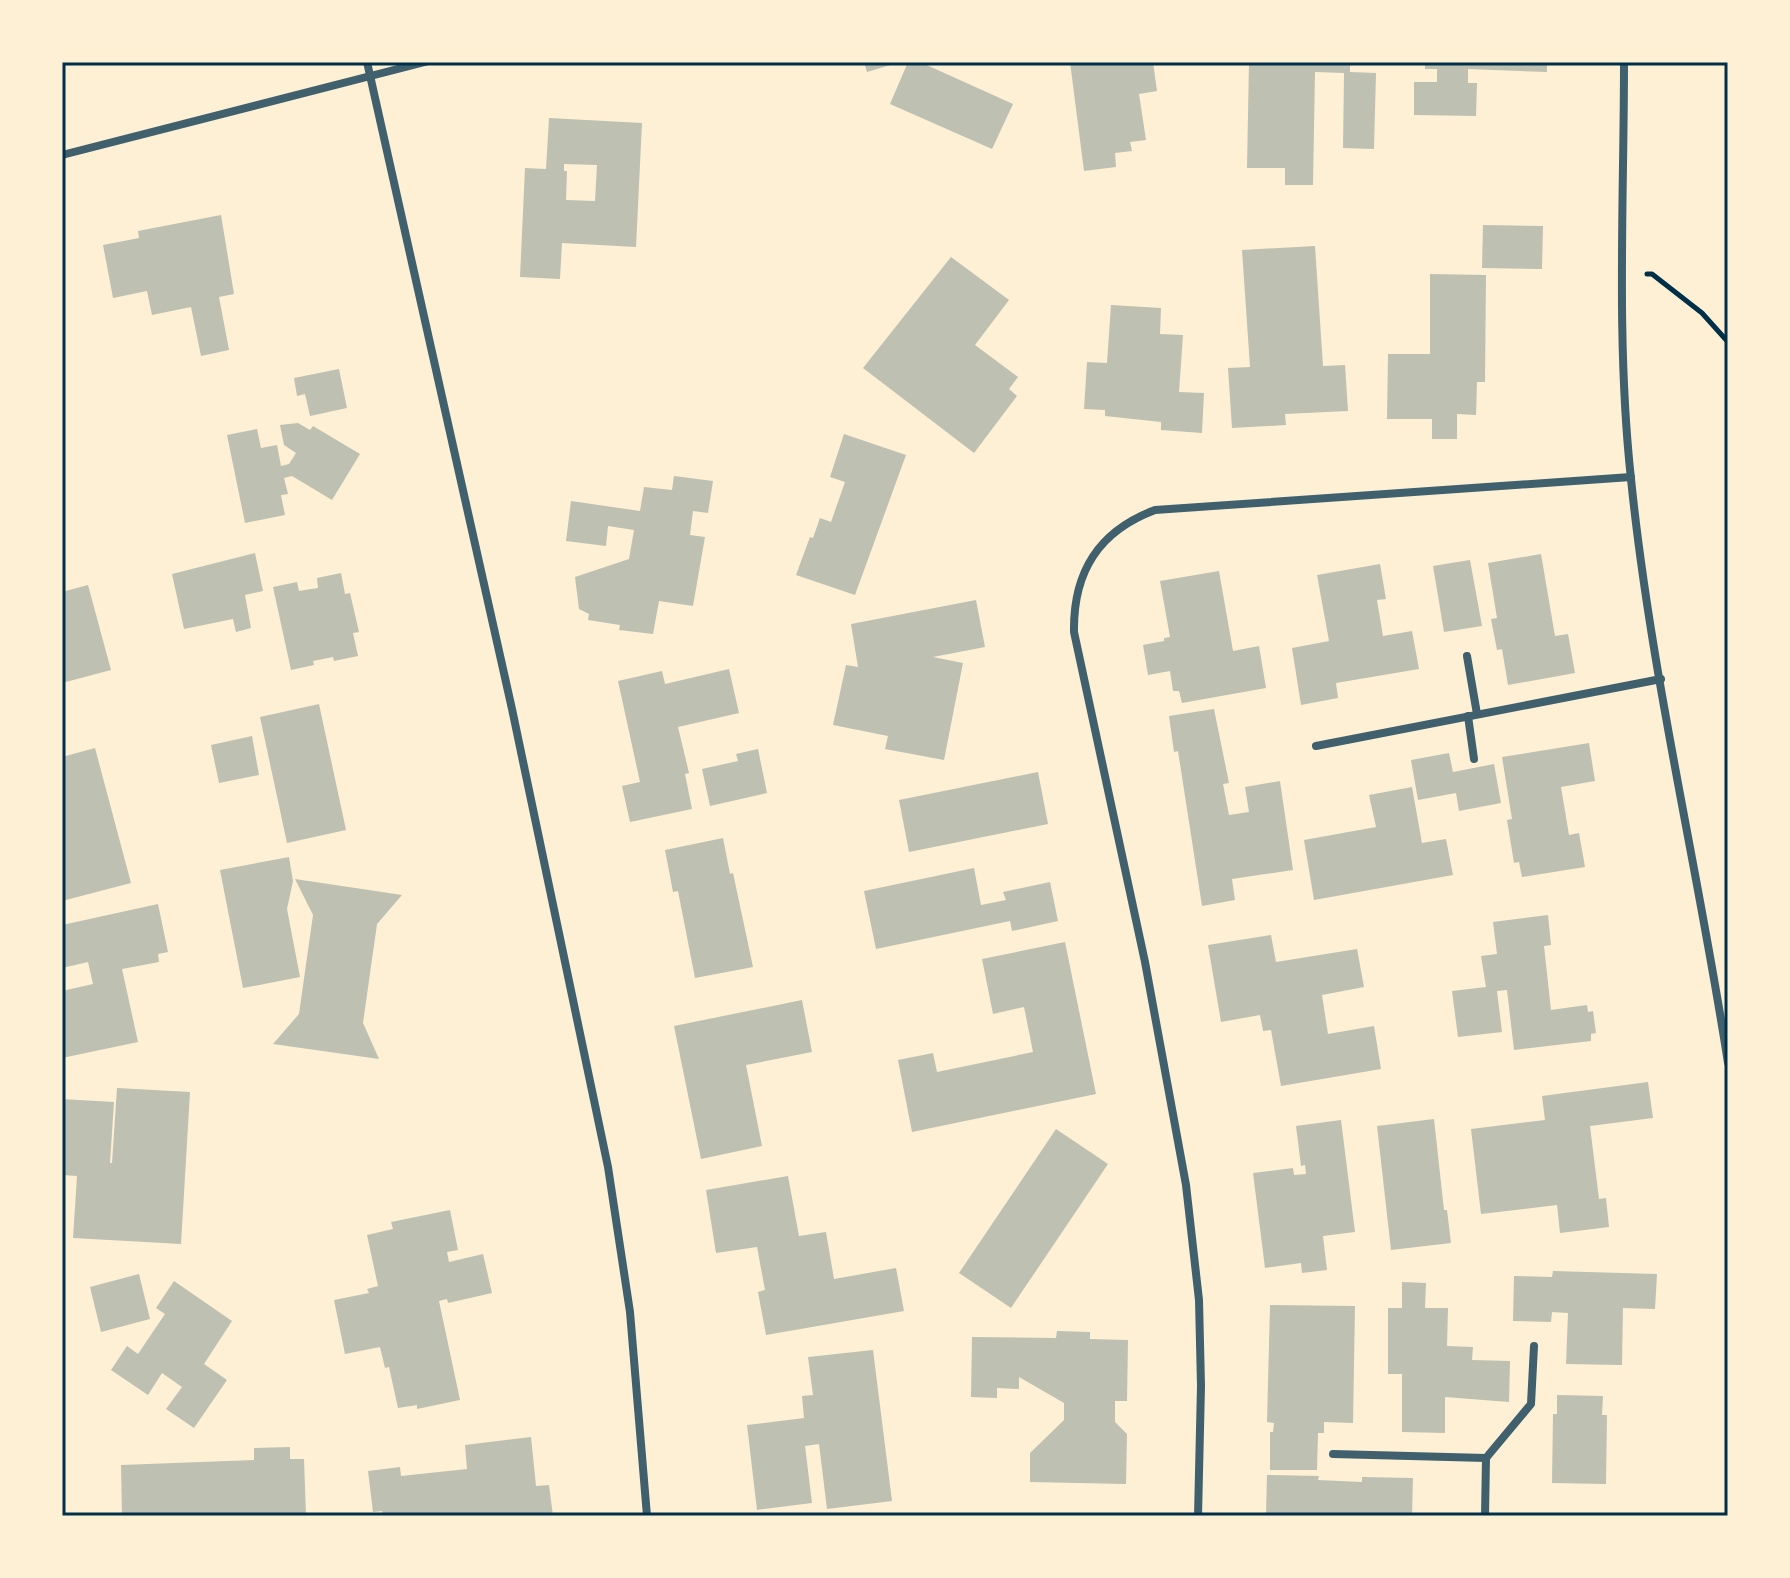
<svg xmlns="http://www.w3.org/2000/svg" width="1790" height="1578" viewBox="0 0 1790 1578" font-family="Raleway,sans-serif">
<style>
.building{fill:#bec0b2;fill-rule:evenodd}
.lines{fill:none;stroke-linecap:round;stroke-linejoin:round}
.path{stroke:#003049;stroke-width:5}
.minor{stroke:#3f606c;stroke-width:8}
.neatline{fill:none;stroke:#003049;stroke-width:3}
</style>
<rect width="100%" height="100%" fill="#fdf0d5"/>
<g class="building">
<polygon points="864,62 897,62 897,63 867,72"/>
<polygon points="908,62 920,62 1013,104 992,149 890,104"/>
<polygon points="1070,62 1153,62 1157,91 1139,94 1146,140 1130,142 1132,151 1115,153 1116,167 1084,171"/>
<polygon points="1249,62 1350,62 1350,72 1376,73 1374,149 1343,148 1344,73 1315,72 1313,185 1285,185 1285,168 1247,168"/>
<polygon points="1425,62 1547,62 1547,72 1468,69 1468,83 1477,83 1476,116 1414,115 1414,82 1437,82 1437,69 1425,69"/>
<path d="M549 118 642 123 636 247 562 243 560 279 520 277 525 168 546 169ZM564 164 597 165 595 201 566 200 567 171H564Z"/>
<polygon points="221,215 234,294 219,297 229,350 201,356 191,307 152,315 147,291 113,298 103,245 139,238 138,231"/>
<polygon points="1483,225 1543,226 1542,269 1482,268"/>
<polygon points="1315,246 1323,366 1345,365 1348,411 1285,414 1286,425 1232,428 1228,368 1250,367 1242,250"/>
<polygon points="951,257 1009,300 975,345 1018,377 1009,389 1017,396 974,453 863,368"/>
<polygon points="1430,274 1486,275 1485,382 1477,382 1476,415 1457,414 1457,439 1432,439 1432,419 1387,419 1388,354 1430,354"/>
<polygon points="1111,305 1161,308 1160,334 1183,335 1179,392 1204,393 1202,433 1161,430 1161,422 1105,416 1105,410 1084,409 1087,362 1107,363"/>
<polygon points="339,369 347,408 310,416 305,394 297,396 294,378"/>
<polygon points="298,423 310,430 313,426 360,454 332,500 292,476 284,478 288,494 281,495 285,515 245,523 227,435 257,429 261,448 277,445 281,466 289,464 296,453 284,445 280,425"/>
<polygon points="844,434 906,455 855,595 796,575 810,537 813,538 820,518 831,522 845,482 830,477"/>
<polygon points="674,476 713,481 708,513 693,511 690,535 705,537 693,606 659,601 653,634 619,630 620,625 588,620 589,614 579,609 575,577 629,559 634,530 608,526 606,546 566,541 571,501 640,511 644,487 672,490"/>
<polygon points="255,553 263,591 245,595 251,628 236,632 233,619 184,629 172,574"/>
<polygon points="1541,554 1555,636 1568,634 1575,673 1508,685 1502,649 1497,650 1491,619 1497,618 1488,563"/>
<polygon points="1470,560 1482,626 1444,632 1433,566"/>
<polygon points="1380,564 1386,599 1377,600 1383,636 1412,631 1419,669 1336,683 1338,698 1301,705 1292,648 1329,641 1317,575"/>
<polygon points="1219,571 1233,651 1259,646 1266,688 1182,703 1179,691 1173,691 1170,671 1148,675 1143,645 1164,641 1164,638 1170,637 1160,581"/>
<polygon points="341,573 345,594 350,593 359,632 353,633 358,656 334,661 333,657 313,661 314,665 291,670 273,587 297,582 299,591 318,588 317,578"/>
<polygon points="88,585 111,670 62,683 62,592"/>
<polygon points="976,600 985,647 933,657 963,663 944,760 885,749 888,736 833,725 846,665 858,667 851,624"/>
<polygon points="729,669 739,713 678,727 689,773 685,774 692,809 630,822 622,786 640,782 618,681 662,671 665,684"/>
<polygon points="319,704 346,830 287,843 260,717"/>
<polygon points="1214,709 1229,783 1223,784 1229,815 1249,812 1245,787 1280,781 1293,870 1232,879 1235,900 1202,906 1178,751 1174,752 1169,716"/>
<polygon points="252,736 259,775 219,783 211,745"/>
<polygon points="1589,743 1595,781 1561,787 1569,835 1579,833 1585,867 1522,877 1519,862 1514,863 1507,820 1512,819 1502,757"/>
<polygon points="95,748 131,883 62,901 62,757"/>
<polygon points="758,749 767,793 710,806 702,769 738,761 736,754"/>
<polygon points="1449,753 1453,772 1494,764 1501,803 1459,811 1456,793 1418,800 1411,760"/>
<polygon points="1038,772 1048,824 909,852 899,800"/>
<polygon points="1412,787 1422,843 1446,839 1453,875 1314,900 1304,840 1376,827 1369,795"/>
<polygon points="723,838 730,874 733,873 753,967 695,978 678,891 673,892 665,850"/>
<polygon points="289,857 293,881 287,909 300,977 243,988 220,870"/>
<polygon points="974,868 981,905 1006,900 1003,892 1050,882 1058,921 1012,931 1010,921 876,949 864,891"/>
<polygon points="295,879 402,895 377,924 363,1023 379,1059 273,1044 299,1014 313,915"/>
<polygon points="158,904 168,952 158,954 159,962 122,969 138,1042 62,1058 62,991 93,984 88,962 62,968 62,925"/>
<polygon points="1548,915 1551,945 1544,946 1551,1010 1587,1005 1588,1012 1593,1011 1596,1033 1591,1034 1591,1041 1514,1050 1507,990 1497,991 1502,1032 1458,1037 1452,991 1486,987 1481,956 1497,954 1493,922"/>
<polygon points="1271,935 1276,962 1357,949 1364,987 1322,995 1328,1034 1374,1026 1381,1069 1281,1086 1271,1030 1263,1031 1260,1015 1221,1022 1208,945"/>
<polygon points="1065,942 1096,1094 912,1132 898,1060 933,1053 937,1072 1033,1052 1024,1007 993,1014 982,959"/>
<polygon points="802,1000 812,1052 746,1065 762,1146 701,1159 674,1026"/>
<polygon points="1648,1082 1653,1118 1590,1126 1599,1199 1606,1198 1609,1227 1560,1233 1557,1205 1481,1214 1471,1129 1545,1120 1542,1096"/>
<polygon points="117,1088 190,1092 181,1244 73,1238 77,1176 62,1175 62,1099 114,1102 110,1163 112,1163"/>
<polygon points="1434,1119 1444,1210 1447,1210 1451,1243 1391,1250 1377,1126"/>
<polygon points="1341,1120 1355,1232 1323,1236 1327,1270 1302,1273 1301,1263 1265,1268 1253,1173 1293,1168 1294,1175 1306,1174 1305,1165 1301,1166 1296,1126"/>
<polygon points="1056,1129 1108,1164 1011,1308 959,1273"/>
<polygon points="788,1176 799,1236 826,1232 834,1279 896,1268 904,1311 766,1335 758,1292 765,1290 757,1247 716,1253 706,1190"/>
<polygon points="450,1210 458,1250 447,1252 449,1262 483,1254 492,1293 448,1303 447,1299 439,1301 460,1400 417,1409 417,1405 398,1408 389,1367 385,1368 380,1347 345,1354 334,1300 369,1293 367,1289 378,1286 367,1235 393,1229 391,1222"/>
<polygon points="1553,1271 1657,1274 1655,1309 1623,1308 1622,1365 1566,1364 1568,1313 1552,1312 1551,1322 1513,1321 1514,1276 1552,1277"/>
<polygon points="139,1274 150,1319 101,1332 90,1287"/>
<polygon points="174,1281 232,1321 204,1364 227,1380 194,1428 166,1409 182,1387 162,1373 148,1395 111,1370 127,1346 138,1354 165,1314 156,1308"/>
<polygon points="1402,1282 1426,1283 1425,1308 1448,1308 1447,1346 1473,1347 1472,1360 1510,1361 1509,1402 1445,1397 1445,1433 1402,1432 1402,1374 1388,1374 1388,1308 1402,1308"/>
<polygon points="1270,1305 1355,1306 1353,1423 1324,1422 1324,1433 1318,1433 1317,1470 1270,1470 1270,1432 1273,1432 1274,1423 1267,1422"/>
<polygon points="1057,1331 1090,1332 1090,1339 1128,1340 1127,1401 1115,1401 1115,1422 1127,1434 1126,1484 1030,1482 1030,1453 1064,1420 1064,1403 1019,1377 1019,1389 997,1388 997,1398 971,1397 972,1337 1056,1338"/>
<polygon points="873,1350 892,1501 827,1509 819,1444 805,1446 812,1503 757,1510 747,1425 804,1418 802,1396 813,1395 808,1357"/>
<polygon points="1557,1395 1603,1396 1602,1415 1607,1415 1606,1484 1552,1483 1553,1414 1557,1414"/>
<polygon points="531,1437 536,1486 549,1485 553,1516 383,1516 382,1511 373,1512 368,1471 400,1467 401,1476 467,1469 465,1445"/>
<polygon points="290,1447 290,1459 304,1459 306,1516 122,1516 121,1465 254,1460 254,1448"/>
<polygon points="1267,1475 1319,1476 1318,1480 1362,1482 1362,1477 1413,1478 1412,1516 1266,1516"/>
</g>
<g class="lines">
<polyline class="path" points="1647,274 1652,274 1702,313 1728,342"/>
<g class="minor">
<polyline points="367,62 512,709 608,1167 630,1312 647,1516"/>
<path d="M1624 62C1624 200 1616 341 1631 479 1651 675 1698 868 1728 1063"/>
<polyline points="62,155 425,62"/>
<polyline points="1467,656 1477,714"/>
<polyline points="1468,716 1474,759"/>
<polyline points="1316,746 1661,679"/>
<polyline points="1333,1454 1486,1458 1485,1516"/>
<polyline points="1486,1458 1531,1404 1534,1346"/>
<path d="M1198 1516 1201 1386 1199 1300 1186 1185 1145 962 1074 632C1073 571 1099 531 1155 510L1631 477"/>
</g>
</g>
<rect width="1790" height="1578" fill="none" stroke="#fdf0d5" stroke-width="128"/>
<rect x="64" y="64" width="1662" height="1450" class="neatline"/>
</svg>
